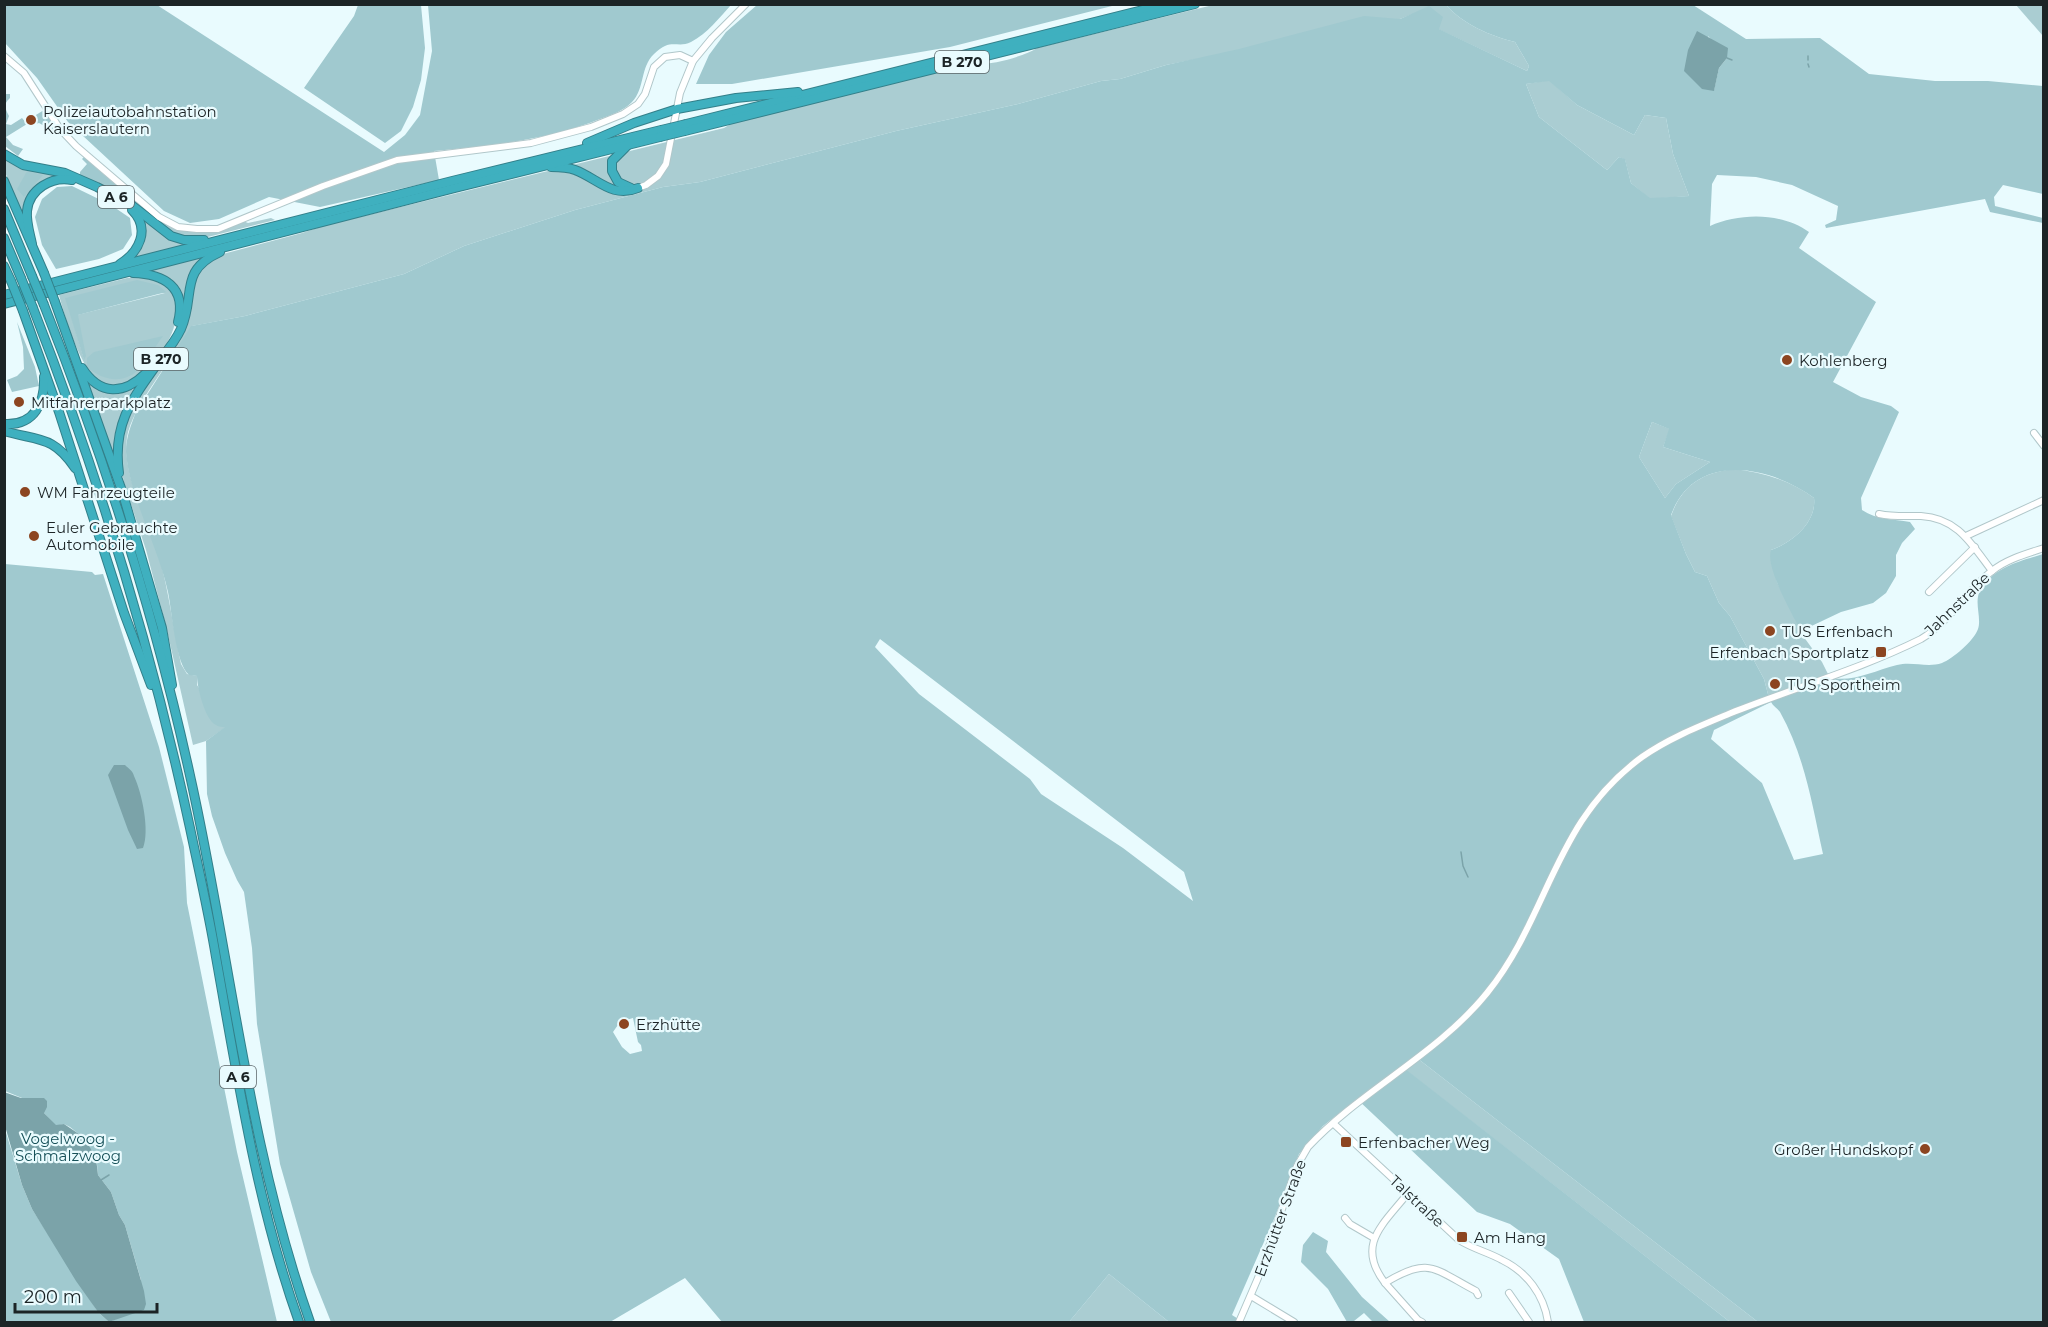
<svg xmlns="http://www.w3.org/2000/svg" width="2048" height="1327" viewBox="0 0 2048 1327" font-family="Montserrat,sans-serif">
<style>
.green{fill:#aacdd2;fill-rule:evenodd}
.forest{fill:#a0c9cf;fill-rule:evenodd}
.water{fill:#7ba3a9}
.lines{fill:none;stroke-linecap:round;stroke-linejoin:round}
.stream{stroke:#7ba3a9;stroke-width:1.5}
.minor-casing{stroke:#b1c7ca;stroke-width:8}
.highway-casing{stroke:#337f89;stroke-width:10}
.minor{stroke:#fff;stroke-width:6}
.highway{stroke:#3fb0bf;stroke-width:8}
.highway-bridge-casing{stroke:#337f89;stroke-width:10;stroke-linecap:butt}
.highway-bridge{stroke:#3fb0bf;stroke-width:8}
.poi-dot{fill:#8c4521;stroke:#e9fbfe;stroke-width:2}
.labels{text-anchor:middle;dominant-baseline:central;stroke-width:4.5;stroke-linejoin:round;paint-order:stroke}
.shield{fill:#e9fbfe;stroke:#5a6467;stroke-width:1.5}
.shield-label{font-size:14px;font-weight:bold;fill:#1c2426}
.poi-label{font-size:15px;fill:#1c2426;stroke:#e9fbfe;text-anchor:start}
.street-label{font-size:15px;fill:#1c2426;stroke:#e9fbfe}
.park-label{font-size:15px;fill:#165058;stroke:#e9fbfe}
</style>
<rect width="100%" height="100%" fill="#e9fbfe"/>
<g class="green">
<path d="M1213 5H1446C1463 24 1490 36 1515 42L1529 66 1527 71 1438 29 1423 10 1400 19 1166 65 1120 79 1101 81 1018 104 896 131 700 182 663 187 575 210 464 246 404 274 245 316 192 326C175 355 132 407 127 437 122 478 148 518 159 556 169 592 173 628 181 664L187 674 197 676V685L226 727 206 741 193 745 166 626 146 550 124 483 119 454 126 417 176 341 200 268 223 254 302 233 323 226 724 128 734 122 972 64C988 66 1023 57 1037 48Z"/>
<polygon points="2016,5 2043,5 2043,36"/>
<polygon points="1549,80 1577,105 1634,135 1645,115 1666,118 1673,154 1689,196 1650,199 1631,183 1625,160 1619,157 1607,170 1539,117 1526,84"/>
<polygon points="4,157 62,175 41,183 24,219 5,172"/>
<path d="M143 207C187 236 192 239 243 221L248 223 271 218 275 220 200 239 175 235 140 209Z"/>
<polygon points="143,220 165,236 192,243 129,260"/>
<polygon points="208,254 183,301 166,277 150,270"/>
<path d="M141 277C227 285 137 416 96 379 79 363 65 318 59 295L127 278ZM165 293 77 315 84 359 66 298Z"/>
<path d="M88 383 98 389 121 392 136 389C120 414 116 431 115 460Z"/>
<polygon points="1652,422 1670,429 1663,447 1710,462 1676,484 1665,498 1639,457"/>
<path d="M1733 469C1762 472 1790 480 1814 498 1817 522 1792 543 1771 550L1777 582 1806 640 1822 662 1829 676 1769 698 1764 679 1730 616 1719 603 1707 576 1695 572 1686 554 1671 516C1682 485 1702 473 1733 469Z"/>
<polygon points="1417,1058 1758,1322 1730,1322 1403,1068"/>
<polygon points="1109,1274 1169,1322 1069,1322"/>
</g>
<g class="forest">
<path d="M4 5H157L384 152 405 135 420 115 432 51 428 5H731C720 17 707 34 691 42 677 49 671 37 654 54 640 67 645 89 632 102 623 111 611 115 600 119 547 140 490 146 434 151L439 180 320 207 269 197 219 219 190 223 164 211 68 122 37 78 5 43Z"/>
<polygon points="358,5 421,5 425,48 421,80 413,107 401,131 385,143 304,88 354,16"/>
<polygon points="757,5 757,4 1116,5 950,47 732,84 696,84 709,55 726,32"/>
<path d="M1446 5H1693L1746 39 1820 38 1869 74 1935 81H1988L2043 86V194L2003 185 1994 197 1995 206 2043 218V223L1990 212 1985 199 1826 228 1825 225 1836 220 1838 206 1792 185 1756 177 1717 175 1712 184 1710 226C1739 213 1782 212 1809 232L1799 248 1876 302 1833 382 1861 397 1891 406 1899 412 1861 498 1862 510C1877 520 1893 519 1910 522L1915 529 1902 543 1896 555V576L1886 593 1873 603 1841 612 1801 631C1792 614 1765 567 1771 550 1792 543 1817 522 1814 498 1769 465 1695 451 1671 515L1686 554 1695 572 1707 576 1719 603 1730 616 1764 679 1769 698 1830 678C1855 682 1873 671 1897 665 1912 661 1927 668 1942 663 1952 659 1974 641 1978 629 1982 617 1973 601 1981 589 1994 567 2021 561 2043 554V1322H1758L1417 1058 1404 1068 1730 1322H1584L1559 1259 1510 1224 1477 1212 1357 1099 1323 1126 1299 1154 1274 1219 1232 1315 1243 1322H1169L1109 1274 1069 1322H722L685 1278 610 1322H331L311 1272 280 1164 257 1024 252 948 244 892 237 880 225 853 212 816 207 794 206 741 225 727C222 727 219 727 216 725 205 720 197 687 197 676L189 675C175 663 172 611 168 592 158 546 129 496 126 452 126 437 131 425 136 412L191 326 245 316 404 274 464 246 575 210 663 187 700 182 896 131 1018 104 1101 81 1120 79 1166 65 1239 49 1364 16 1400 19 1429 6 1443 17 1439 29 1527 71 1529 66 1515 42C1490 36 1463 24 1446 5ZM1708 36 1727 58 1719 68 1714 90ZM1549 81 1577 105 1634 135 1645 115 1666 118 1673 154 1689 196 1650 198 1631 183 1625 159 1619 157 1607 170 1539 117 1526 84ZM1652 422 1669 429 1663 447 1710 462 1676 484 1665 498 1639 457ZM880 639 1184 872 1193 901 1123 848 1041 794 1030 779 919 694 875 647ZM1771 702C1773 706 1777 708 1780 712 1805 757 1812 804 1823 854L1794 860 1762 783 1711 739 1714 730ZM633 1018 638 1042 641 1045 642 1051 630 1054 622 1047 613 1032 620 1022Z"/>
<path d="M4 94H10V98C3 104 5 108 9 116L6 124 11 125 22 118 27 124 6 137 13 145 23 149 18 156 5 146Z"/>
<polygon points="44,110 57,128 53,135 48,133 48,128 39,123 35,124 31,118"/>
<polygon points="84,157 123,191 119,195 80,175 80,172 87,164 82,159"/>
<polygon points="27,171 43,175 24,197 17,189"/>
<polygon points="72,186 111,205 130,218 132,235 123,249 99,259 56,269 42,245 35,217 42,199 57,187"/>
<polygon points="137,280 158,285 166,292 78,315 86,356 84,360 65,298"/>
<polygon points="17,322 35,367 39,386 12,392 7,380 17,376 24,369 23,347"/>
<path d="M163 336C155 346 148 362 138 370 122 385 102 380 87 367V358L94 352Z"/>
<polygon points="5,564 92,572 95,575 103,574 159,747 184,847 187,903 237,1152 277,1322 5,1322 4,1126 22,1185 32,1209 98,1312 109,1322 118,1318 141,1280 125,1225 119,1215 111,1192 98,1175 97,1164 85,1139 70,1127 64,1124 56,1126 44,1113 35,1099 22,1098 5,1091"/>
<polygon points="1313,1232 1328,1241 1326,1252 1362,1297 1390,1322 1373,1322 1364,1313 1354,1321 1355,1322 1347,1322 1328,1289 1301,1262 1303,1245"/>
</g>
<g class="water">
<polygon points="1697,31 1728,48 1727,58 1719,68 1714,91 1702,89 1684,71 1688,50"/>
<path d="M114 765H125C128 768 133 771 134 776 142 793 150 831 143 848L137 849 128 830 108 775Z"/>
<polygon points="4,1092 21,1098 44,1098 47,1101 47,1107 44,1113 56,1125 64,1124 76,1132 85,1139 96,1158 98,1175 111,1192 119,1215 125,1225 144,1291 146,1304 144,1310 109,1322 98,1312 76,1281 32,1209 22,1185 5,1126"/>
</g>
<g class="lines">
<g class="stream">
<polyline points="1808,56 1808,60"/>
<polyline points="1727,58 1732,60"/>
<polyline points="1808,64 1809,67"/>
<polyline points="1461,852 1463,866 1468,877"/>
<polyline points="101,1180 109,1175"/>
</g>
<g class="minor-casing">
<g id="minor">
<polyline points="4,56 24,73 60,129 76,146 159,217 178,227 197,229 218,229 323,186 397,160 531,143 591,127 623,114 638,104 645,94 654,67 665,57 680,55 693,61"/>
<polyline points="638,188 646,185 658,176 666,164 680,93 693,61 712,38 746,4"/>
<polyline points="2034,433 2044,446"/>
<path d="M1879 514C1893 517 1907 516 1921 516 1958 518 1972 545 1992 571"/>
<polyline points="1966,536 2044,500"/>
<polyline points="1929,592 1975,547"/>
<path d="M1334 1124 1459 1240C1473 1249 1488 1252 1502 1260 1527 1272 1544 1295 1548 1322"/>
<path d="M1408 1193C1384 1224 1355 1244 1385 1283 1429 1256 1434 1269 1476 1291L1478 1295"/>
<polyline points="1345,1218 1350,1224 1374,1238"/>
<polyline points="1385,1283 1418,1320 1422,1322"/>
<polyline points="1509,1293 1529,1322"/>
<polyline points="1251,1296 1294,1322"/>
<path d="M1239 1322 1258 1278 1297 1166 1308 1147C1360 1091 1438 1054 1487 993 1550 915 1553 822 1642 757 1669 738 1700 726 1731 713 1794 688 1861 669 1921 639 1950 622 1966 591 1992 571 2007 559 2026 554 2044 548"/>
</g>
</g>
<g class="highway-casing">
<g id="highway">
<polyline points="686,124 1167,4"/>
<polyline points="685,131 1195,4"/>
<polyline points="587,143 634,123 677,109 736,98 798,92"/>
<polyline points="627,146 612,161 612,171 618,182 631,188"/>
<polyline points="4,154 23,165 65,173 97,187 130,204 171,236 184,240 204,240"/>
<path d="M551 167C559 167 567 167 575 170 597 178 612 199 638 188"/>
<polyline points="4,181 44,273"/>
<polyline points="4,209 32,276"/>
<polyline points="4,238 21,278"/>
<path d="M32 244C30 234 26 222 27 211 29 189 52 176 72 180"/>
<path d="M120 264C139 252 151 229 132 210"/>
<polyline points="4,266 11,281"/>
<path d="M133 273C164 274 187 287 178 322"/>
<polyline points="4,295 452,181 661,130"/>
<polyline points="55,302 122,491 162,628 172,685"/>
<polyline points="4,304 455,188 660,137"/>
<path d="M44 305C105 459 156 619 191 780 231 961 248 1147 310 1322"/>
<path d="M33 308C99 477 152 651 190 828 199 871 209 914 216 957 238 1080 257 1205 299 1322"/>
<polyline points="23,311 59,412 124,613 151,685"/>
<path d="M82 368C100 396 124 395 146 373"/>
<path d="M4 424C35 426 45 402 44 377"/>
<path d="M4 431C38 441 53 435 75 468"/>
<path d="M119 473C112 423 133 398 160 360 168 350 176 340 181 329 196 295 178 271 220 252"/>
</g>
</g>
<use href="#minor" class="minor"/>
<use href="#highway" class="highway"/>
<g class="highway-bridge-casing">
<g id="highway-bridge">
<polyline points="661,130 686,124"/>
<polyline points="660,137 685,131"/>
<polyline points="44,273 55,302"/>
<polyline points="32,276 44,305"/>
<polyline points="21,278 33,308"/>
<polyline points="11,281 23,311"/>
</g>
</g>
<use href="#highway-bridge" class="highway-bridge"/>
</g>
<g class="poi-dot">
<circle cx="31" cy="120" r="6"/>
<circle cx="1787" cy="360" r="6"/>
<circle cx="19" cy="402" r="6"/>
<circle cx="25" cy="492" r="6"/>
<circle cx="34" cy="536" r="6"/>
<circle cx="1770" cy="631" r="6"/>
<rect x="1875" y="646" width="12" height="12" rx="3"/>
<circle cx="1775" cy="684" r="6"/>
<circle cx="624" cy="1024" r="6"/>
<rect x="1340" y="1136" width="12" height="12" rx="3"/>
<circle cx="1925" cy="1149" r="6"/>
<rect x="1456" y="1231" width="12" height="12" rx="3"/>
</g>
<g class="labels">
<g class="shield">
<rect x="935" y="51" width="54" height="22" rx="4.5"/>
<rect x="98" y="186" width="36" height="22" rx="4.5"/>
<rect x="134" y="348" width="54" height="22" rx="4.5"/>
<rect x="220" y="1066" width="36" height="22" rx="4.5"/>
</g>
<g class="shield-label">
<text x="962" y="62">B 270</text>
<text x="116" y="197">A 6</text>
<text x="161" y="359">B 270</text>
<text x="238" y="1077">A 6</text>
</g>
<g class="poi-label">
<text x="43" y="111">Polizeiautobahnstation<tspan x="43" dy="17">Kaiserslautern</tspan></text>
<text x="1799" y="360">Kohlenberg</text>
<text x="31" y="402">Mitfahrerparkplatz</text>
<text x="37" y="492">WM Fahrzeugteile</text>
<text x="46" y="527">Euler Gebrauchte<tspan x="46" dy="17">Automobile</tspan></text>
<text x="1782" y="631">TUS Erfenbach</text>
<text x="1869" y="652" text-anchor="end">Erfenbach Sportplatz</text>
<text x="1787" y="684">TUS Sportheim</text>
<text x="636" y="1024">Erzhütte</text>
<text x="1358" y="1142">Erfenbacher Weg</text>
<text x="1913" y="1149" text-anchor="end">Großer Hundskopf</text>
<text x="1474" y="1237">Am Hang</text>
</g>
<g class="street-label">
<text transform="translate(1957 604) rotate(-44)">Jahnstraße</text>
<text transform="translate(1417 1201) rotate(43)">Talstraße</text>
<text transform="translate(1280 1218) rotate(-70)">Erzhütter Straße</text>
</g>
<g class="park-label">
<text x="68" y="1138">Vogelwoog -<tspan x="68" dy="17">Schmalzwoog</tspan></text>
</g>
</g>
<rect width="2048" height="1327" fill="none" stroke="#1c2426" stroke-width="12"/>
<path d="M15 1303v9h142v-9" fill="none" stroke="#1c2426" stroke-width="3"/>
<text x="24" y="1303" font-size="18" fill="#1c2426" stroke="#e9fbfe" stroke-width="4.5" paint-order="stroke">200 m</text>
</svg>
